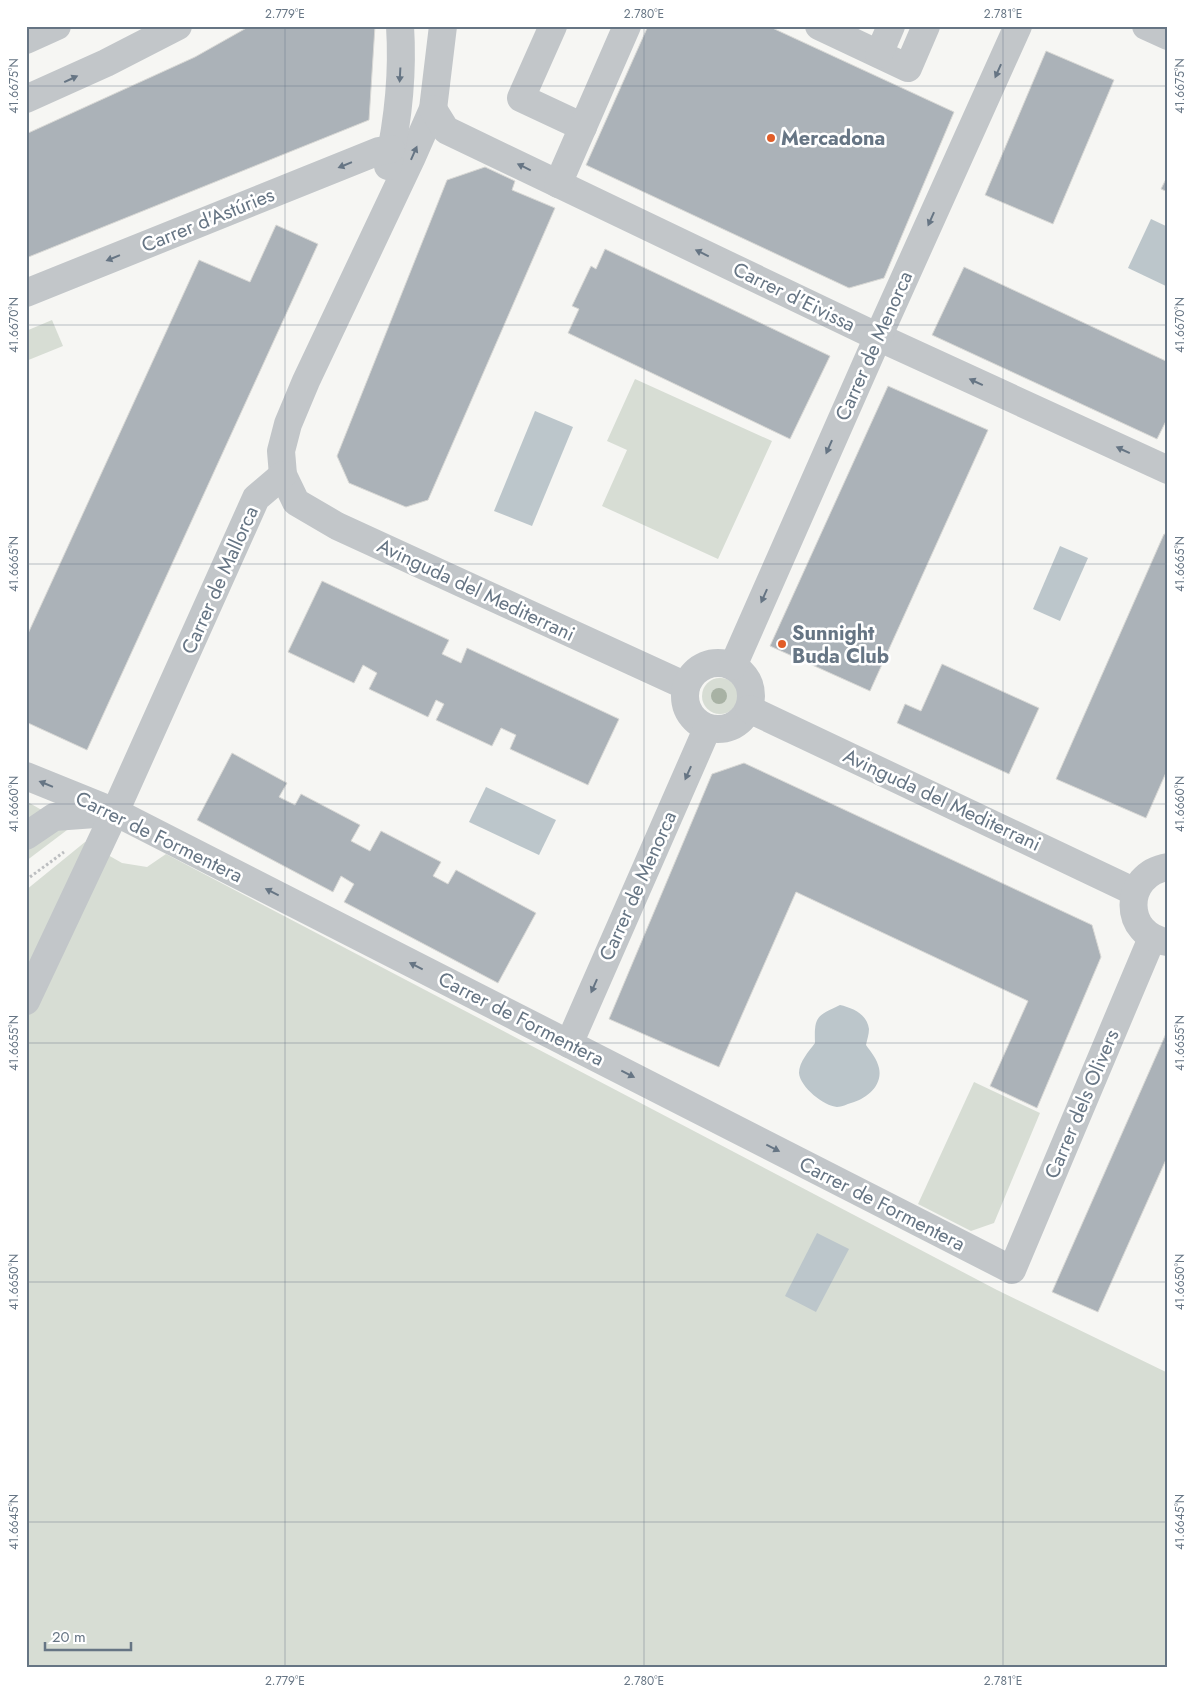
<svg xmlns="http://www.w3.org/2000/svg" width="1194" height="1694" viewBox="0 0 1194 1694" font-family="Jost,sans-serif">
<style>
.green{fill:#d7ddd4}
.water{fill:#bcc6cb}
.building{fill:#abb2b8;stroke:#d8d8d5}
.lines{fill:none;stroke-linecap:round;stroke-linejoin:round}
.path{stroke:#bcbec0;stroke-width:3;stroke-dasharray:2.5 2.5;stroke-linecap:butt}
.minor{stroke:#c2c6c9;stroke-width:28}
.tree{fill:#a8b2a4}
.oneway{fill:#667584}
.ticks{fill:none;stroke:#667584;stroke-width:1;stroke-opacity:0.45}
.poi-dot{fill:#e15d28;stroke:#fff;stroke-width:2}
.labels{text-anchor:middle;dominant-baseline:central;stroke-width:5;stroke-linejoin:round;paint-order:stroke}
.poi-label{font-size:20px;font-weight:bold;fill:#667584;stroke:#fff;text-anchor:start}
.street-label{font-size:20px;fill:#667584;stroke:#fff}
.neatline{fill:none;stroke:#667584;stroke-width:2}
.ticks-label{font-size:12px;text-anchor:middle;fill:#667584}
</style>
<rect width="100%" height="100%" fill="#f6f6f3"/>
<g class="green">
<polygon points="52,320 63,346 26,361 26,331"/>
<polygon points="635,379 772,441 718,559 602,506 627,450 607,441"/>
<circle cx="720" cy="696" r="18"/>
<polygon points="26,801 71,827 26,861"/>
<polygon points="85,842 122,863 147,867 166,854 997,1290 1168,1373 1168,1668 26,1668 26,890"/>
<polygon points="974,1082 1040,1113 994,1223 971,1231 918,1204"/>
</g>
<g class="water">
<polygon points="1151,219 1168,227 1168,287 1128,268"/>
<polygon points="535,411 573,427 532,526 494,511"/>
<polygon points="1060,546 1088,558 1060,621 1033,609"/>
<polygon points="486,787 556,820 539,855 469,822"/>
<path d="M840 1005C853 1008 867 1014 869 1029 869 1034 867 1040 866 1045 871 1052 877 1059 879 1068 883 1086 866 1099 851 1103 847 1104 842 1107 837 1107 824 1106 800 1087 799 1073 799 1062 809 1051 815 1043 814 1016 817 1016 840 1005Z"/>
<polygon points="817,1233 849,1249 816,1312 785,1296"/>
</g>
<g class="building">
<polygon points="250,26 375,26 369,120 26,258 26,134 195,57"/>
<polygon points="648,26 768,26 954,112 884,278 849,288 586,165"/>
<polygon points="1046,51 1114,80 1053,224 985,195"/>
<polygon points="485,167 515,181 512,190 555,208 428,500 406,507 349,483 337,456 447,180"/>
<polygon points="1168,175 1168,192 1161,189"/>
<polygon points="276,225 318,244 87,750 26,722 26,638 199,260 250,282"/>
<polygon points="605,249 830,356 790,439 568,333 579,309 572,306 591,266 596,269"/>
<polygon points="964,267 1168,362 1168,417 1157,439 932,335"/>
<polygon points="888,386 988,430 870,691 770,646"/>
<polygon points="1164,534 1168,535 1168,768 1146,818 1056,779"/>
<polygon points="322,581 449,640 442,654 461,663 467,648 619,719 588,785 510,749 516,735 501,728 492,746 436,720 444,704 436,700 428,717 369,689 377,673 363,665 354,683 288,652"/>
<polygon points="942,664 1039,708 1009,774 897,723 905,704 921,711"/>
<polygon points="232,753 287,783 279,797 295,805 301,794 360,825 351,841 370,851 381,831 441,862 433,876 448,884 456,870 536,913 498,983 344,902 354,884 341,876 333,892 197,820"/>
<polygon points="744,763 1092,925 1101,957 1037,1108 990,1086 1028,1001 796,892 719,1067 609,1019 712,774"/>
<polygon points="1168,1029 1168,1155 1098,1312 1052,1292"/>
</g>
<g class="lines">
<polyline class="path" points="26,880 64,852"/>
<g class="minor">
<polyline points="443,26 433,109 411,159 306,381 288,424 281,451 283,475 296,502 337,526 686,686"/>
<polyline points="553,26 521,98 583,127"/>
<polyline points="819,26 908,68 926,26"/>
<polyline points="1146,26 1168,36"/>
<polyline points="26,40 57,26"/>
<polyline points="879,54 891,26"/>
<polyline points="26,99 106,63 178,26"/>
<polyline points="433,109 446,130 878,337 1168,470"/>
<path d="M388 166C398 121 403 72 400 26"/>
<polyline points="558,184 627,26"/>
<polyline points="26,293 379,151 391,149"/>
<circle cx="718" cy="696" r="33"/>
<polyline points="733,666 878,337 1018,26"/>
<polyline points="749,709 1135,892"/>
<polyline points="26,776 115,812 1012,1270 1152,938"/>
<polyline points="26,836 54,817 109,813"/>
<path d="M1168 867C1122 874 1122 936 1168 942"/>
<polyline points="26,1001 115,812 256,498 283,475"/>
<polyline points="569,1044 707,729"/>
</g>
</g>
<circle class="tree" cx="719" cy="696" r="8"/>
<defs><path id="oneway-solid" d="M-6-.8H1V-3.2L6.5 0L1 3.2V.8H-6Z" transform="scale(1.25)"/></defs>
<g class="oneway">
<use href="#oneway-solid" transform="translate(998 71) rotate(114)"/>
<use href="#oneway-solid" transform="translate(400 75) rotate(93)"/>
<use href="#oneway-solid" transform="translate(71 79) rotate(-25)"/>
<use href="#oneway-solid" transform="translate(414 153) rotate(-66)"/>
<use href="#oneway-solid" transform="translate(345 165) rotate(158)"/>
<use href="#oneway-solid" transform="translate(524 167) rotate(-154)"/>
<use href="#oneway-solid" transform="translate(931 219) rotate(114)"/>
<use href="#oneway-solid" transform="translate(702 253) rotate(-154)"/>
<use href="#oneway-solid" transform="translate(113 258) rotate(158)"/>
<use href="#oneway-solid" transform="translate(976 382) rotate(-155)"/>
<use href="#oneway-solid" transform="translate(829 447) rotate(114)"/>
<use href="#oneway-solid" transform="translate(1123 450) rotate(-155)"/>
<use href="#oneway-solid" transform="translate(764 596) rotate(114)"/>
<use href="#oneway-solid" transform="translate(688 773) rotate(114)"/>
<use href="#oneway-solid" transform="translate(46 784) rotate(-158)"/>
<use href="#oneway-solid" transform="translate(272 892) rotate(-153)"/>
<use href="#oneway-solid" transform="translate(416 966) rotate(-153)"/>
<use href="#oneway-solid" transform="translate(594 986) rotate(114)"/>
<use href="#oneway-solid" transform="translate(628 1074) rotate(27)"/>
<use href="#oneway-solid" transform="translate(773 1148) rotate(27)"/>
</g>
<path class="ticks" d="M285 26V1668M644 26V1668M1003 26V1668M26 86H1168M26 325H1168M26 564H1168M26 804H1168M26 1043H1168M26 1282H1168M26 1522H1168"/>
<g class="poi-dot">
<circle cx="771" cy="138" r="5"/>
<circle cx="782" cy="644" r="5"/>
</g>
<g class="labels">
<g class="poi-label">
<text x="781" y="138">Mercadona</text>
<text x="792" y="633">Sunnight<tspan x="792" dy="23">Buda Club</tspan></text>
</g>
<g class="street-label">
<text transform="translate(208 220) rotate(-22)">Carrer d'Astúries</text>
<text transform="translate(794 297) rotate(26)">Carrer d'Eivissa</text>
<text transform="translate(874 346) rotate(-66)">Carrer de Menorca</text>
<text transform="translate(220 580) rotate(-66)">Carrer de Mallorca</text>
<text transform="translate(476 590) rotate(25)">Avinguda del Mediterrani</text>
<text transform="translate(942 800) rotate(25)">Avinguda del Mediterrani</text>
<text transform="translate(159 837) rotate(26)">Carrer de Formentera</text>
<text transform="translate(638 886) rotate(-66)">Carrer de Menorca</text>
<text transform="translate(521 1019) rotate(27)">Carrer de Formentera</text>
<text transform="translate(1082 1104) rotate(-67)">Carrer dels Olivers</text>
<text transform="translate(882 1204) rotate(27)">Carrer de Formentera</text>
</g>
</g>
<rect width="1194" height="1694" fill="none" stroke="#ffffff" stroke-width="55"/>
<path d="M45 1642v8h86v-8" fill="none" stroke="#667584" stroke-width="2.5"/>
<text x="52" y="1642" font-size="15" fill="#667584" stroke="#ffffff" stroke-width="4" paint-order="stroke">20 m</text>
<rect x="28" y="28" width="1138" height="1638" class="neatline"/>
<g class="ticks-label">
<text x="285" y="18">2.779°E</text>
<text x="644" y="18">2.780°E</text>
<text x="1003" y="18">2.781°E</text>
<text transform="translate(14 86) rotate(-90)" y="4">41.6675°N</text>
<text transform="translate(1180 86) rotate(-90)" y="4">41.6675°N</text>
<text transform="translate(14 325) rotate(-90)" y="4">41.6670°N</text>
<text transform="translate(1180 325) rotate(-90)" y="4">41.6670°N</text>
<text transform="translate(14 564) rotate(-90)" y="4">41.6665°N</text>
<text transform="translate(1180 564) rotate(-90)" y="4">41.6665°N</text>
<text transform="translate(14 804) rotate(-90)" y="4">41.6660°N</text>
<text transform="translate(1180 804) rotate(-90)" y="4">41.6660°N</text>
<text transform="translate(14 1043) rotate(-90)" y="4">41.6655°N</text>
<text transform="translate(1180 1043) rotate(-90)" y="4">41.6655°N</text>
<text transform="translate(14 1282) rotate(-90)" y="4">41.6650°N</text>
<text transform="translate(1180 1282) rotate(-90)" y="4">41.6650°N</text>
<text transform="translate(14 1522) rotate(-90)" y="4">41.6645°N</text>
<text transform="translate(1180 1522) rotate(-90)" y="4">41.6645°N</text>
<text x="285" y="1685">2.779°E</text>
<text x="644" y="1685">2.780°E</text>
<text x="1003" y="1685">2.781°E</text>
</g>
</svg>
